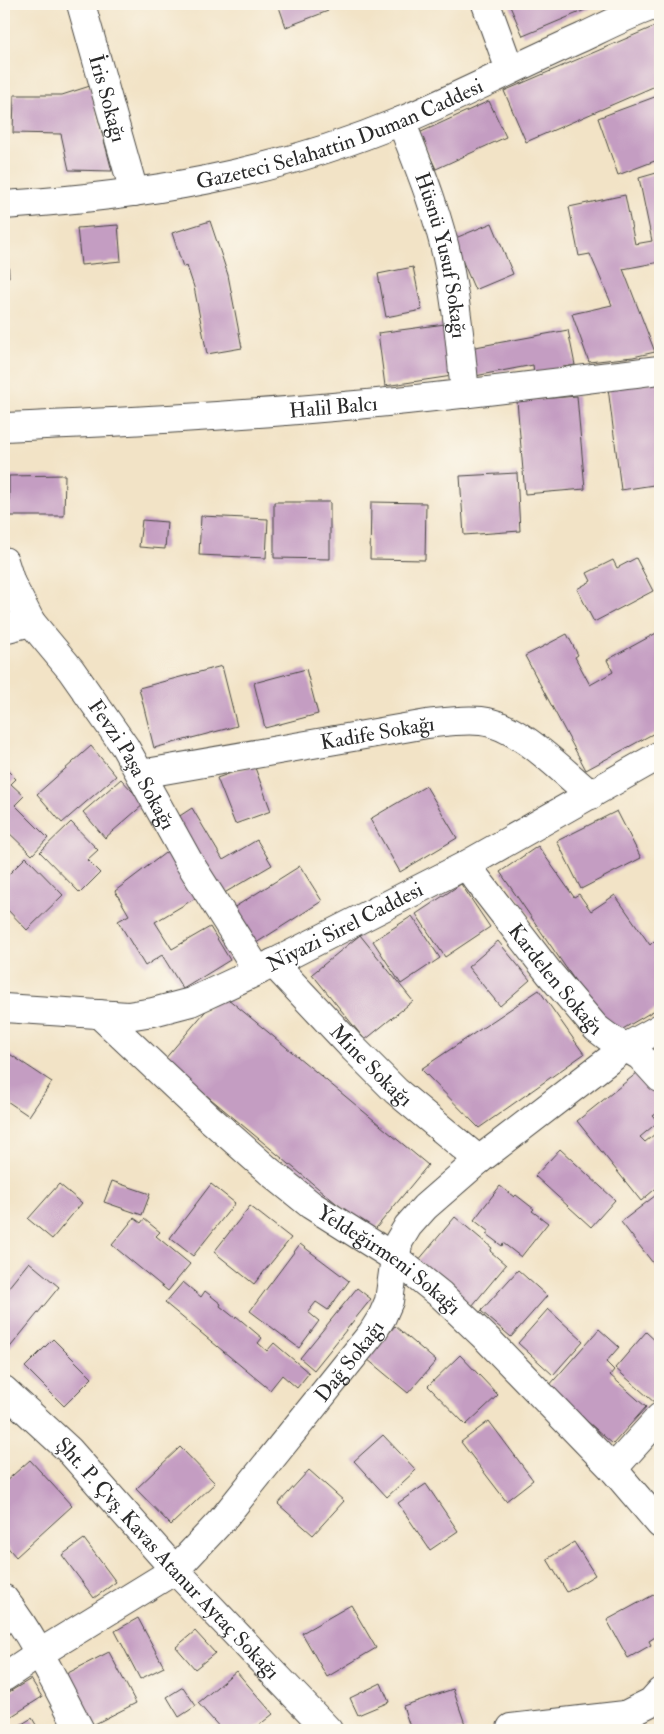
<svg xmlns="http://www.w3.org/2000/svg" width="664" height="1734" viewBox="0 0 664 1734" font-family="'IM FELL Double Pica',serif">
<style>
.building{fill:#c49dc2}
.lines{fill:none;stroke-linecap:round;stroke-linejoin:round}
.minor-casing{stroke:#494742;stroke-width:30}
.minor{stroke:#fff;stroke-width:28}
.labels{text-anchor:middle;dominant-baseline:central;stroke-width:5;stroke-linejoin:round;paint-order:stroke}
.street-label{font-size:21px;fill:#2b2b2b;stroke:#fbf7ec}
</style>
<rect width="100%" height="100%" fill="#fbf7ec"/>
<filter id="ink" filterUnits="userSpaceOnUse"><feTurbulence type="fractalNoise" baseFrequency=".02" numOctaves="2"/><feDisplacementMap in="SourceGraphic" scale="10" xChannelSelector="R" yChannelSelector="G"/><feConvolveMatrix kernelMatrix="1 2 1 2 8 2 1 2 1" color-interpolation-filters="sRGB"/></filter>
<filter id="wash" filterUnits="userSpaceOnUse"><feTurbulence type="fractalNoise" baseFrequency=".0096" numOctaves="4" result="noise"/><feDisplacementMap in="SourceGraphic" scale="20" xChannelSelector="R" yChannelSelector="G"/><feGaussianBlur stdDeviation="1.12" result="paint"/><feColorMatrix in="noise" values="0 0 0 0 0 0 0 0 0 0 0 0 0 0 0 0 0 1.4 0 .05"/><feComposite in="paint" operator="in"/></filter>
<g filter="url(#wash)">
<rect width="100%" height="100%" fill="#f2e3c6"/>
<g id="blocks">
<g class="building">
<polygon points="278,4 326,4 328,11 286,27"/>
<polygon points="509,4 599,4 523,36"/>
<polygon points="660,24 660,84 526,142 504,91"/>
<polygon points="90,86 112,171 69,170 61,134 13,133 14,95 62,95"/>
<polygon points="660,95 660,159 618,175 598,118"/>
<polygon points="489,101 506,137 436,169 419,133"/>
<polygon points="660,172 660,262 623,269 655,352 633,357 589,362 572,314 612,305 590,254 579,256 569,207 625,195 635,244 652,241 639,178"/>
<polygon points="210,221 228,275 242,348 207,354 194,287 187,266 183,267 172,233"/>
<polygon points="492,223 513,274 475,290 453,239"/>
<polygon points="118,225 121,261 81,265 77,228"/>
<polygon points="4,236 7,236 9,277 4,277"/>
<polygon points="413,267 422,310 386,317 378,274"/>
<polygon points="445,324 452,376 385,386 378,333"/>
<polygon points="568,330 575,365 534,373 533,365 475,376 470,348"/>
<polygon points="660,381 660,484 621,490 608,388"/>
<polygon points="577,396 585,489 525,494 517,401"/>
<polygon points="517,473 520,531 464,535 460,476"/>
<polygon points="65,475 64,516 9,516 9,476"/>
<polygon points="274,502 330,502 330,559 274,558"/>
<polygon points="371,502 426,503 425,560 370,559"/>
<polygon points="201,516 268,519 266,558 199,555"/>
<polygon points="142,520 167,522 165,549 139,547"/>
<polygon points="636,558 653,591 594,622 577,589 591,581 587,573 613,560 617,568"/>
<polygon points="660,631 660,730 586,770 525,656 567,634 578,655 575,657 590,685 613,672 607,660"/>
<polygon points="222,666 237,726 154,748 139,688"/>
<polygon points="306,669 318,714 265,728 254,683"/>
<polygon points="91,746 116,776 62,823 37,794"/>
<polygon points="254,765 271,811 235,824 217,778"/>
<polygon points="4,767 16,779 11,784 24,796 15,805 48,838 32,855 4,828"/>
<polygon points="121,779 144,804 105,838 83,812"/>
<polygon points="426,786 457,838 400,872 370,819"/>
<polygon points="192,808 223,860 257,840 272,865 221,895 175,819"/>
<polygon points="617,811 641,858 581,889 557,841"/>
<polygon points="71,822 98,850 87,860 100,873 80,893 40,852"/>
<polygon points="538,846 574,897 579,894 591,911 615,895 650,945 654,941 660,951 660,1007 616,1033 582,991 500,872"/>
<polygon points="169,850 199,896 155,922 172,949 210,927 230,960 183,989 162,955 145,966 118,921 129,915 115,891"/>
<polygon points="26,857 63,895 27,930 4,906 4,879"/>
<polygon points="300,866 322,901 253,945 230,910"/>
<polygon points="461,884 490,927 445,957 416,914"/>
<polygon points="412,916 440,958 401,984 373,941"/>
<polygon points="360,935 413,1001 365,1040 312,974"/>
<polygon points="498,941 530,980 500,1006 468,967"/>
<polygon points="539,990 584,1054 479,1128 421,1069"/>
<polygon points="221,993 428,1165 372,1233 164,1060"/>
<polygon points="5,1051 52,1082 29,1116 4,1099"/>
<polygon points="642,1069 660,1091 660,1111 653,1116 658,1122 640,1137 645,1142 660,1130 660,1185 641,1201 577,1121"/>
<polygon points="560,1149 615,1200 591,1227 535,1176"/>
<polygon points="112,1181 150,1194 142,1215 104,1202"/>
<polygon points="59,1184 82,1203 52,1239 28,1219"/>
<polygon points="211,1184 235,1203 193,1256 170,1238"/>
<polygon points="500,1186 514,1197 516,1195 534,1209 532,1211 548,1223 521,1257 503,1243 502,1246 486,1234 489,1232 474,1220"/>
<polygon points="660,1192 660,1272 621,1222"/>
<polygon points="250,1206 291,1238 254,1284 214,1252"/>
<polygon points="455,1217 492,1248 490,1251 506,1265 472,1306 418,1261"/>
<polygon points="134,1218 141,1223 144,1219 160,1232 156,1236 190,1264 168,1291 112,1245"/>
<polygon points="300,1244 349,1281 328,1310 316,1302 308,1312 319,1321 299,1348 250,1311"/>
<polygon points="29,1262 59,1287 7,1351 4,1349 4,1293"/>
<polygon points="518,1270 547,1296 511,1337 481,1311"/>
<polygon points="183,1282 201,1297 205,1291 221,1304 220,1306 235,1318 236,1316 262,1338 258,1343 267,1351 274,1343 309,1373 297,1388 282,1375 270,1390 165,1303"/>
<polygon points="357,1288 371,1299 314,1370 300,1358"/>
<polygon points="548,1309 583,1341 553,1375 518,1343"/>
<polygon points="395,1326 436,1361 408,1393 367,1359"/>
<polygon points="599,1329 619,1347 606,1362 614,1370 610,1375 646,1407 613,1444 548,1387"/>
<polygon points="646,1332 660,1345 660,1397 655,1403 615,1368"/>
<polygon points="53,1339 92,1378 64,1406 25,1367"/>
<polygon points="460,1355 498,1395 466,1425 428,1386"/>
<polygon points="489,1421 533,1480 506,1501 461,1442"/>
<polygon points="383,1435 416,1470 387,1497 354,1461"/>
<polygon points="180,1447 215,1483 171,1525 136,1489"/>
<polygon points="30,1460 72,1506 16,1557 4,1543 4,1483"/>
<polygon points="309,1470 344,1501 313,1535 278,1504"/>
<polygon points="426,1484 458,1531 430,1550 398,1503"/>
<polygon points="84,1539 116,1582 94,1598 62,1555"/>
<polygon points="574,1542 595,1575 567,1592 547,1559"/>
<polygon points="655,1594 660,1603 660,1634 649,1641 651,1645 628,1658 607,1620"/>
<polygon points="351,1605 376,1648 327,1677 302,1633"/>
<polygon points="138,1618 164,1667 140,1679 115,1631"/>
<polygon points="195,1631 215,1653 195,1669 176,1647"/>
<polygon points="109,1652 136,1703 93,1725 66,1674"/>
<polygon points="236,1671 273,1714 253,1730 222,1730 198,1703"/>
<polygon points="31,1679 42,1697 4,1721 4,1695"/>
<polygon points="381,1683 389,1702 358,1715 350,1698"/>
<polygon points="183,1687 196,1706 179,1717 167,1697"/>
<polygon points="453,1689 467,1730 411,1730 403,1706"/>
<polygon points="32,1718 39,1730 12,1730"/>
</g>
</g>
</g>
<g filter="url(#ink)">
<use href="#blocks" fill-opacity="0" stroke="#494742" stroke-width="1"/>
<g class="lines">
<g class="minor-casing">
<g id="minor">
<path id="s1" d="M81 4 134 192"/>
<polyline points="486,4 510,70"/>
<path id="s2" d="M401 121C419 167 438 213 448 262 457 305 461 350 465 394"/>
<path id="s3" d="M4 205C141 196 273 175 401 121 462 95 522 64 583 37 608 25 633 12 659 4"/>
<path id="s4" d="M4 427C114 422 223 417 333 407 442 398 551 383 660 370"/>
<path id="s5" d="M4 561 11 583 31 622 71 670 125 747 189 862 258 971"/>
<polyline points="4,629 31,622"/>
<path id="s6" d="M141 774 427 724C445 722 463 719 481 721 519 725 562 771 591 795"/>
<path id="s7" d="M466 865 550 974 596 1028 608 1037 640 1056 660 1078"/>
<path id="s8" d="M273 963 353 1048 396 1091 479 1160"/>
<path id="s9" d="M4 1008 128 1016 153 1012 191 1002 258 971 466 865 660 755"/>
<path id="s10" d="M99 1014 208 1117 269 1171 311 1205 395 1258 441 1295 489 1341 613 1469 660 1524"/>
<path id="s11" d="M4 1390 69 1450 175 1570 328 1730"/>
<polyline points="613,1469 660,1417"/>
<path d="M4 1599C35 1639 56 1685 80 1730"/>
<path id="s12" d="M4 1677 40 1653 175 1570 222 1520 372 1333 382 1317 389 1301 395 1258 399 1241 408 1226 425 1207 479 1160 626 1047 660 1028"/>
<polyline points="511,1728 625,1715 651,1702 660,1692"/>
</g>
</g>
<use href="#minor" class="minor"/>
</g>
</g>
<g class="labels">
<g class="street-label">
<text stroke="none"><textPath href="#s1" startOffset="98">İris Sokağı</textPath></text>
<text stroke="none"><textPath href="#s3" startOffset="345">Gazeteci Selahattin Duman Caddesi</textPath></text>
<text stroke="none"><textPath href="#s2" startOffset="141">Hüsnü Yusuf Sokağı</textPath></text>
<text stroke="none"><textPath href="#s4" startOffset="330">Halil Balcı</textPath></text>
<text stroke="none"><textPath href="#s6" startOffset="240">Kadife Sokağı</textPath></text>
<text stroke="none"><textPath href="#s5" startOffset="242">Fevzi Paşa Sokağı</textPath></text>
<text stroke="none"><textPath href="#s9" startOffset="360">Niyazi Sirel Caddesi</textPath></text>
<text stroke="none"><textPath href="#s7" startOffset="145">Kardelen Sokağı</textPath></text>
<text stroke="none"><textPath href="#s8" startOffset="142">Mine Sokağı</textPath></text>
<text stroke="none"><textPath href="#s10" startOffset="381">Yeldeğirmeni Sokağı</textPath></text>
<text stroke="none"><textPath href="#s12" startOffset="474">Dağ Sokağı</textPath></text>
<text stroke="none"><textPath href="#s11" startOffset="235">Şht. P. Çvş. Kavas Atanur Aytaç Sokağı</textPath></text>
</g>
</g>
<rect width="664" height="1734" fill="none" stroke="#fbf7ec" stroke-width="20"/>
</svg>
